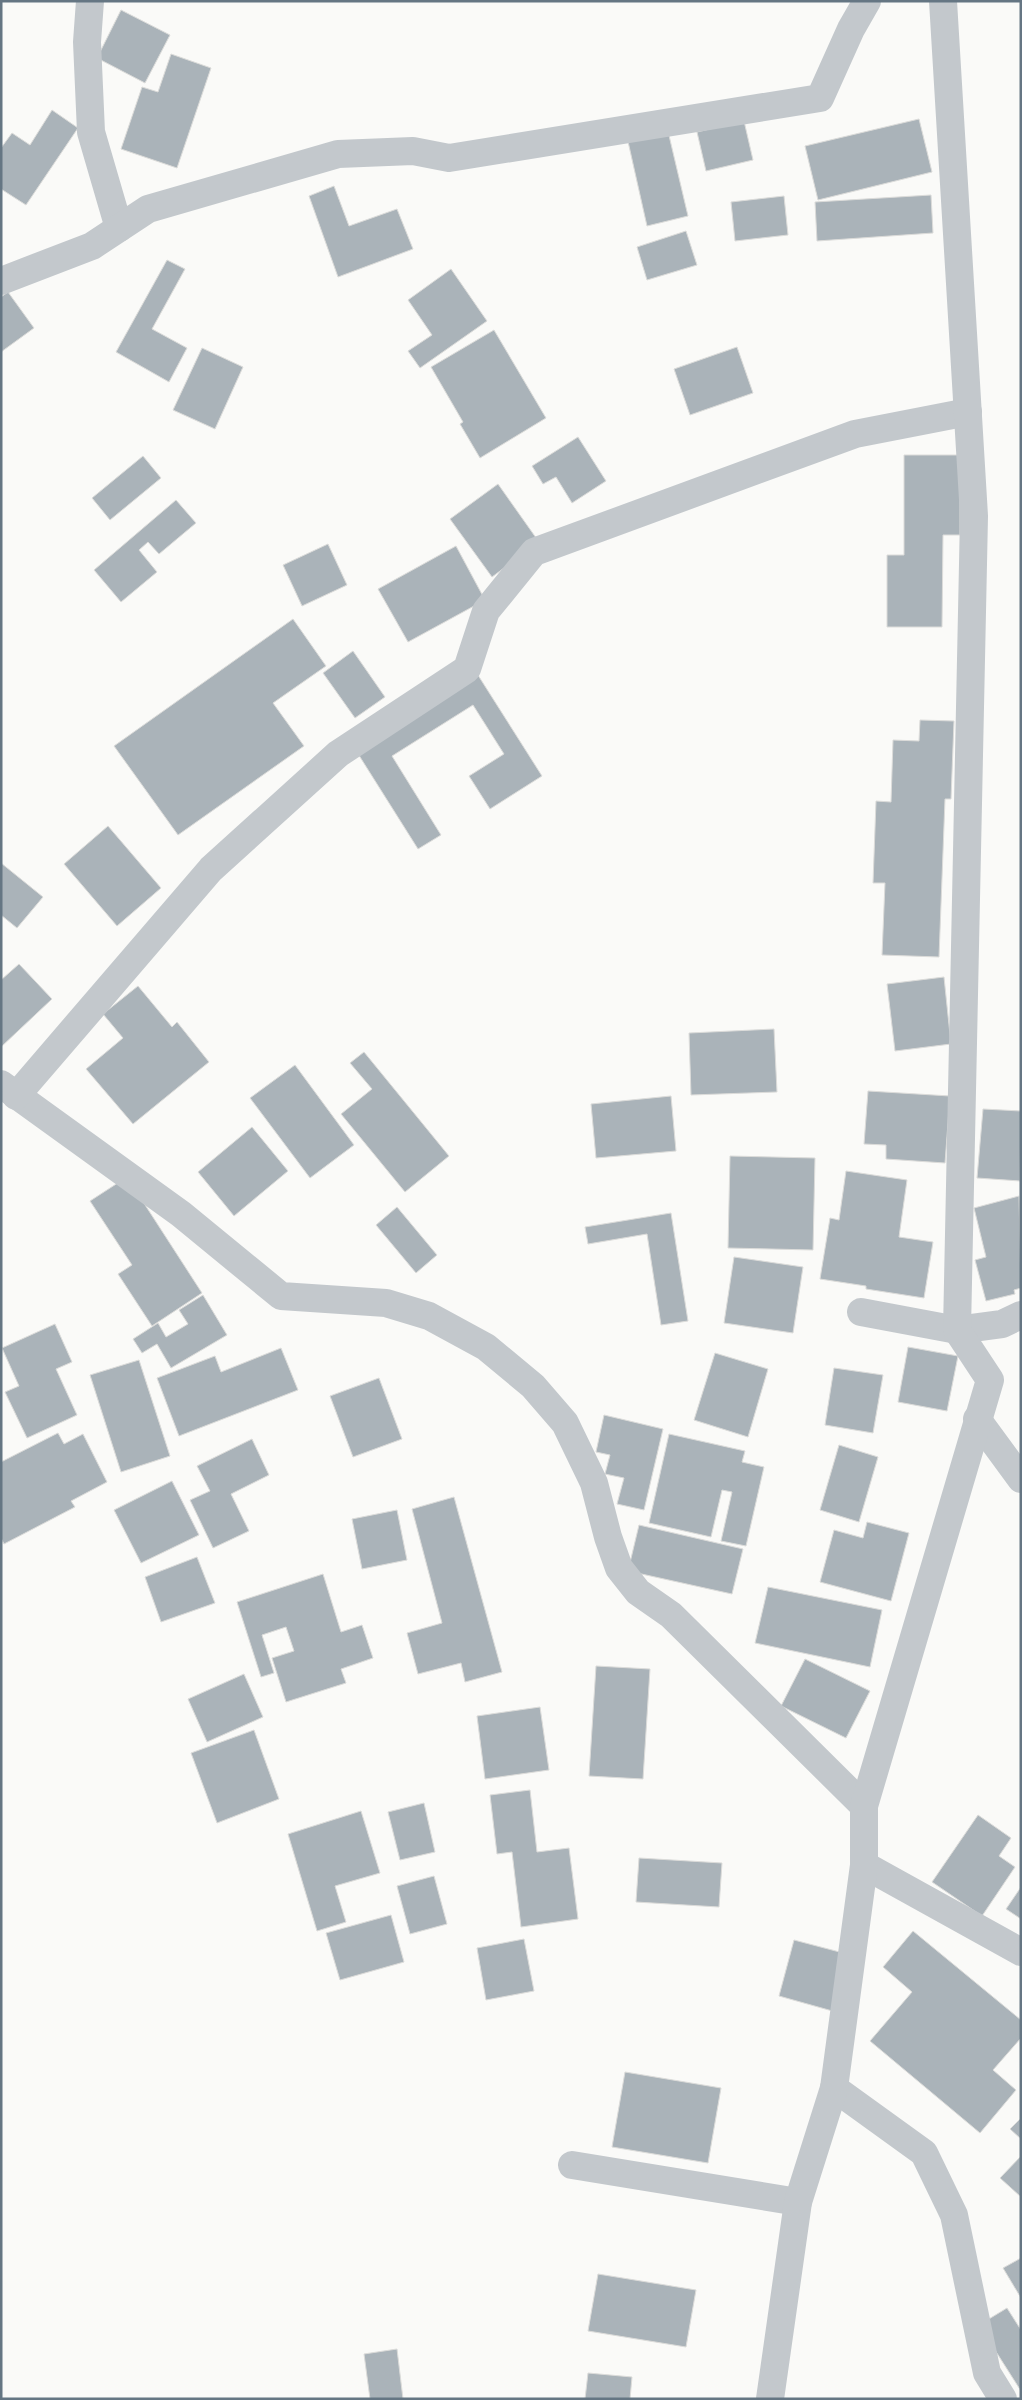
<svg xmlns="http://www.w3.org/2000/svg" width="1022" height="2400" viewBox="0 0 1022 2400" font-family="'Noto Sans',sans-serif">
<style>
.building{fill:#aab3b9;stroke:#dcdcda}
.lines{fill:none;stroke-linecap:round;stroke-linejoin:round}
.minor{stroke:#c3c8cc;stroke-width:28}
</style>
<rect width="100%" height="100%" fill="#fafaf8"/>
<g class="building">
<polygon points="121,10 170,35 145,83 97,58"/>
<polygon points="171,54 211,68 177,168 121,149 142,87 158,92"/>
<polygon points="52,110 78,128 26,205 1,189 1,148 12,133 30,145"/>
<polygon points="919,119 932,172 818,200 805,146"/>
<polygon points="744,121 753,160 706,171 697,132"/>
<polygon points="667,127 688,216 647,226 627,137"/>
<polygon points="334,186 349,226 397,209 413,249 338,277 309,196"/>
<polygon points="931,195 933,233 817,241 815,202"/>
<polygon points="784,196 788,235 735,241 731,202"/>
<polygon points="686,231 697,265 647,280 637,247"/>
<polygon points="167,260 185,269 152,329 187,348 169,382 116,352"/>
<polygon points="451,269 487,321 420,368 408,351 432,335 408,300"/>
<polygon points="8,292 34,328 1,352 1,297"/>
<polygon points="494,330 546,418 480,458 460,424 463,422 431,367"/>
<polygon points="737,347 753,393 690,415 674,369"/>
<polygon points="202,348 243,367 215,429 173,410"/>
<polygon points="578,437 606,481 572,503 556,477 543,484 532,466"/>
<polygon points="904,455 960,455 960,535 943,535 942,627 887,627 887,555 904,555"/>
<polygon points="143,456 161,478 110,520 92,498"/>
<polygon points="498,484 539,542 492,577 450,519"/>
<polygon points="176,500 196,523 159,554 148,542 139,550 157,572 121,602 94,570"/>
<polygon points="328,544 347,585 302,606 283,565"/>
<polygon points="456,546 485,600 408,642 378,589"/>
<polygon points="293,619 326,666 273,703 304,746 178,835 114,746"/>
<polygon points="353,651 385,697 355,718 323,673"/>
<polygon points="476,672 542,776 490,809 469,776 504,754 473,705 392,756 441,835 418,849 355,749"/>
<polygon points="920,720 954,721 951,799 945,799 939,957 882,955 885,883 873,883 876,801 891,802 893,740 919,741"/>
<polygon points="108,826 161,888 117,926 64,864"/>
<polygon points="1,863 43,897 17,928 1,915"/>
<polygon points="19,964 52,999 1,1047 1,980"/>
<polygon points="944,977 951,1044 895,1051 887,984"/>
<polygon points="138,986 172,1027 177,1022 209,1062 133,1124 86,1069 123,1038 103,1014"/>
<polygon points="774,1029 777,1092 691,1095 689,1033"/>
<polygon points="364,1052 449,1156 405,1192 341,1114 372,1089 350,1063"/>
<polygon points="295,1065 354,1145 310,1178 250,1098"/>
<polygon points="868,1091 950,1096 945,1163 886,1159 886,1145 864,1144"/>
<polygon points="671,1096 676,1151 596,1158 591,1104"/>
<polygon points="983,1109 1021,1111 1020,1181 977,1178"/>
<polygon points="252,1127 288,1171 234,1216 198,1172"/>
<polygon points="730,1156 815,1158 813,1250 728,1248"/>
<polygon points="846,1171 907,1180 899,1237 933,1242 924,1298 866,1289 866,1286 820,1279 830,1218 839,1220"/>
<polygon points="127,1177 202,1293 152,1326 118,1274 132,1265 90,1201"/>
<polygon points="1019,1196 1021,1288 1014,1290 1015,1294 986,1301 975,1260 986,1257 974,1208"/>
<polygon points="397,1207 437,1255 416,1273 376,1225"/>
<polygon points="671,1213 688,1321 661,1325 647,1234 588,1244 585,1227"/>
<polygon points="734,1257 803,1267 793,1333 724,1323"/>
<polygon points="203,1295 227,1335 171,1368 157,1344 142,1353 133,1339 158,1323 166,1337 188,1324 179,1310"/>
<polygon points="55,1324 72,1362 56,1369 77,1415 27,1438 5,1392 19,1386 2,1348"/>
<polygon points="908,1347 958,1356 947,1411 898,1402"/>
<polygon points="281,1348 298,1390 179,1436 157,1378 215,1356 221,1372"/>
<polygon points="715,1353 768,1369 748,1437 694,1420"/>
<polygon points="139,1360 170,1456 121,1472 90,1375"/>
<polygon points="834,1368 883,1375 873,1433 825,1425"/>
<polygon points="379,1378 402,1439 353,1457 330,1396"/>
<polygon points="604,1415 663,1429 644,1510 617,1504 624,1478 605,1474 610,1455 596,1452"/>
<polygon points="58,1433 64,1444 83,1434 107,1482 71,1501 75,1507 4,1544 1,1538 1,1462"/>
<polygon points="669,1434 745,1451 742,1462 764,1467 746,1546 721,1541 732,1492 722,1490 711,1537 649,1523"/>
<polygon points="252,1439 269,1475 231,1494 249,1531 213,1548 190,1500 210,1491 197,1466"/>
<polygon points="839,1445 878,1457 859,1522 820,1510"/>
<polygon points="172,1481 199,1535 141,1563 114,1510"/>
<polygon points="454,1497 502,1672 465,1682 461,1663 418,1674 407,1633 442,1623 412,1509"/>
<polygon points="397,1510 407,1560 362,1569 352,1519"/>
<polygon points="867,1522 909,1533 891,1601 820,1582 834,1530 863,1538"/>
<polygon points="639,1525 743,1549 732,1594 628,1571"/>
<polygon points="197,1557 215,1603 161,1622 145,1577"/>
<polygon points="323,1574 341,1632 362,1625 373,1658 341,1669 346,1683 286,1702 272,1658 294,1651 286,1627 262,1635 274,1673 261,1677 237,1602"/>
<polygon points="768,1587 882,1610 870,1667 755,1643"/>
<polygon points="805,1659 870,1691 846,1738 781,1706"/>
<polygon points="596,1666 650,1669 643,1779 589,1776"/>
<polygon points="244,1674 263,1717 207,1742 188,1699"/>
<polygon points="540,1707 549,1770 485,1779 477,1716"/>
<polygon points="254,1730 279,1799 217,1823 191,1753"/>
<polygon points="530,1790 537,1852 569,1848 578,1919 521,1927 512,1852 497,1854 490,1795"/>
<polygon points="424,1803 435,1852 400,1860 388,1812"/>
<polygon points="361,1811 380,1873 335,1886 346,1922 317,1931 288,1834"/>
<polygon points="978,1815 1011,1838 999,1856 1015,1867 982,1916 932,1882"/>
<polygon points="639,1858 722,1863 719,1907 636,1902"/>
<polygon points="434,1876 447,1924 410,1934 397,1886"/>
<polygon points="1021,1887 1021,1919 1006,1909"/>
<polygon points="391,1915 404,1962 340,1980 326,1933"/>
<polygon points="913,1931 1021,2020 1021,2038 993,2070 1016,2090 980,2133 870,2041 912,1992 883,1967"/>
<polygon points="524,1939 534,1991 486,2000 477,1948"/>
<polygon points="794,1940 851,1955 836,2012 779,1996"/>
<polygon points="625,2072 721,2088 708,2163 612,2147"/>
<polygon points="1021,2118 1021,2139 1010,2129"/>
<polygon points="1021,2156 1021,2197 1000,2178"/>
<polygon points="1021,2258 1021,2298 1003,2268"/>
<polygon points="598,2274 696,2290 686,2347 588,2331"/>
<polygon points="1007,2308 1021,2330 1021,2391 979,2325"/>
<polygon points="397,2349 403,2399 370,2399 364,2354"/>
<polygon points="588,2373 632,2377 630,2399 585,2399"/>
</g>
<g class="lines">
<g class="minor">
<polyline points="90,1 87,42 91,132 119,228"/>
<polyline points="1,281 92,246 148,209 338,154 413,151 449,158 820,98 851,29 867,1"/>
<polyline points="1,1084 181,1214 281,1296 386,1303 429,1316 486,1347 533,1386 565,1423 594,1483 608,1537 619,1568 638,1592 671,1615 864,1806"/>
<polyline points="16,1096 211,869 338,754 467,669 486,611 534,552 855,434 968,412"/>
<polyline points="861,1312 957,1330 1002,1324 1021,1315"/>
<polyline points="977,1419 1021,1479"/>
<polyline points="864,1865 1021,1952"/>
<polyline points="834,2088 924,2153 954,2215 987,2373 1003,2399"/>
<polyline points="572,2165 798,2202"/>
<polyline points="770,2399 798,2202 834,2088 864,1865 864,1806 990,1380 957,1330 974,516 943,1"/>
</g>
</g>
<rect width="1022" height="2400" fill="none" stroke="#657683" stroke-width="5"/>
</svg>
